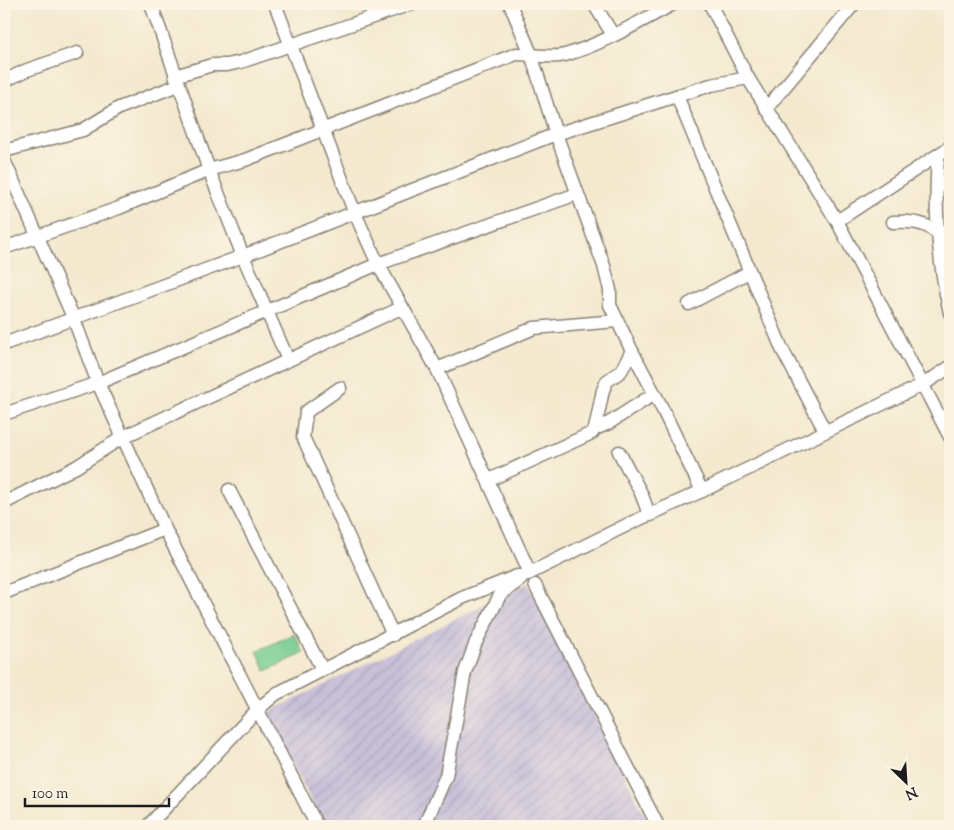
<svg xmlns="http://www.w3.org/2000/svg" width="954" height="830" viewBox="0 0 954 830" font-family="'Sorts Mill Goudy',serif">
<style>
.industrial{fill:url(#industrial-furrows)}
.pitch{fill:#74cb8f;stroke:#487456}
.lines{fill:none;stroke-linecap:round;stroke-linejoin:round}
.minor-casing{stroke:#888276;stroke-width:15}
.minor{stroke:#fff;stroke-width:12}
</style>
<defs>
<pattern id="industrial-furrows" width="10" height="10" patternUnits="userSpaceOnUse" patternTransform="scale(1.25)"><rect width="10" height="10" fill="#c8bfd8"/><path d="M-1 1l2-2M0 10L10 0M9 11l2-2" fill="none" stroke="#aba4b9"/></pattern>
</defs>
<rect width="100%" height="100%" fill="#fcf5e5"/>
<filter id="ink" filterUnits="userSpaceOnUse"><feTurbulence type="fractalNoise" baseFrequency=".02" numOctaves="2"/><feDisplacementMap in="SourceGraphic" scale="10" xChannelSelector="R" yChannelSelector="G"/><feConvolveMatrix kernelMatrix="1 2 1 2 8 2 1 2 1" color-interpolation-filters="sRGB"/></filter>
<filter id="wash" filterUnits="userSpaceOnUse"><feTurbulence type="fractalNoise" baseFrequency=".0096" numOctaves="4" result="noise"/><feDisplacementMap in="SourceGraphic" scale="20" xChannelSelector="R" yChannelSelector="G"/><feGaussianBlur stdDeviation="1.12" result="paint"/><feColorMatrix in="noise" values="0 0 0 0 0 0 0 0 0 0 0 0 0 0 0 0 0 1.4 0 .05"/><feComposite in="paint" operator="in"/></filter>
<g filter="url(#wash)">
<rect width="100%" height="100%" fill="#f4e9cf"/>
<polygon class="industrial" points="528,583 650,826 324,826 267,713"/>
<polygon class="pitch" points="294,634 304,653 266,671 257,651"/>
</g>
<g filter="url(#ink)">
<g class="lines">
<g class="minor-casing">
<g id="minor">
<polyline points="151,4 209,170 243,256 288,360"/>
<polyline points="275,4 354,211 378,264 437,369 530,573"/>
<polyline points="594,4 613,35"/>
<polyline points="710,4 748,78 837,221 950,437"/>
<polyline points="175,76 212,65 227,65 241,62 411,4"/>
<polyline points="4,81 27,70 77,53"/>
<polyline points="677,96 782,349 825,431"/>
<polyline points="766,109 854,4"/>
<polyline points="4,151 83,130 119,108 178,85"/>
<path d="M938 157C934 211 938 260 950 313"/>
<polyline points="4,160 73,317 98,383 165,529 317,826"/>
<polyline points="837,221 950,147"/>
<path d="M893 222C907 221 927 222 936 233H950"/>
<path d="M4 248 119 208 209 170 245 160 516 54C532 54 549 59 565 55 603 44 639 22 673 4"/>
<polyline points="689,304 749,272"/>
<polyline points="4,344 243,256 556,134 711,85 748,78"/>
<polyline points="632,351 661,406 702,491"/>
<polyline points="437,369 534,328 617,321"/>
<polyline points="340,388 306,412 303,437 393,635"/>
<polyline points="4,414 98,383 378,264 577,194"/>
<polyline points="595,429 609,423 654,394"/>
<polyline points="619,452 641,493 649,514 651,515"/>
<polyline points="489,480 592,433 595,429 603,390 607,381 621,371 632,351 610,305 610,290 604,266 556,134 531,54 510,4"/>
<polyline points="229,490 322,669"/>
<polyline points="4,503 76,467 123,437 401,308"/>
<polyline points="535,585 658,826"/>
<polyline points="4,593 165,529"/>
<polyline points="148,826 258,709 276,694 462,598 517,576 524,576 633,522 702,491 924,384 950,367"/>
<polyline points="424,826 446,776 465,672 476,642 500,595 521,579"/>
</g>
</g>
<use href="#minor" class="minor"/>
</g>
</g>
<rect width="954" height="830" fill="none" stroke="#fcf5e5" stroke-width="20"/>
<g transform="translate(906 782) rotate(155)" stroke="#fcf5e5" stroke-width="4" paint-order="stroke">
<path d="M0-4L9 19L0 12L-9 19Z" fill="#1c1c1c"/>
<text y="-8" font-size="14" font-weight="bold" text-anchor="middle" fill="#1c1c1c">N</text>
</g>
<path d="M25 798v8h144v-8" fill="none" stroke="#1c1c1c" stroke-width="2.5"/>
<text x="32" y="798" font-size="15" fill="#1c1c1c" stroke="#fcf5e5" stroke-width="4" paint-order="stroke">100 m</text>
</svg>
